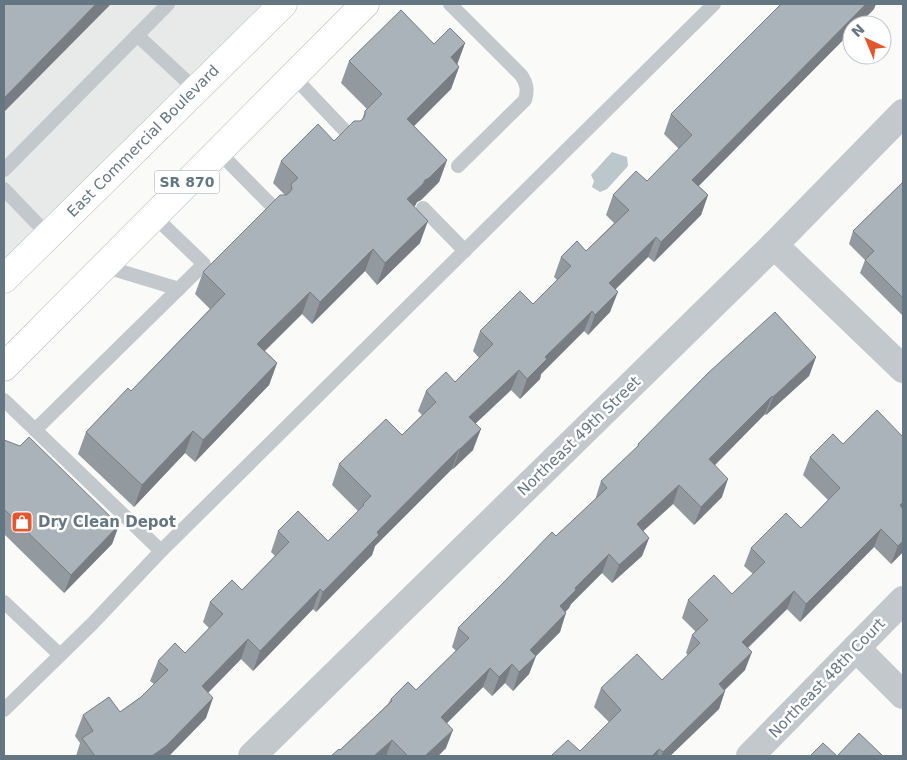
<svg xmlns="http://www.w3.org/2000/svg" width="907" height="760" viewBox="0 0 907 760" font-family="'DejaVu Sans',sans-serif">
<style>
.built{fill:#e8e9e9}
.water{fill:#bbc7cb}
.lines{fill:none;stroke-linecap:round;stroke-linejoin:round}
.primary-casing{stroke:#b5babe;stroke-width:29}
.lane{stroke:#c3c8cc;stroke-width:14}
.street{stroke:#c3c8cc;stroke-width:28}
.primary{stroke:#fff;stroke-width:28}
.wall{fill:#929a9f}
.shaded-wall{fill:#777d82}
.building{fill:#aab3b9;stroke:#777d82}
.labels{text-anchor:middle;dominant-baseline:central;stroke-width:5;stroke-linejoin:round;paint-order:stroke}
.shield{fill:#fff;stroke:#939fa8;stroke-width:1}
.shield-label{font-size:14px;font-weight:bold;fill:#657683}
.street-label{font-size:15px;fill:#657683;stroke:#fff}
.poi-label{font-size:15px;font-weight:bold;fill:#657683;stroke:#fff;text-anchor:start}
</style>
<rect width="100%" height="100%" fill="#fafaf8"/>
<polygon class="built" points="4,4 262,4 4,259"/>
<polygon class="water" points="612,152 627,157 628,166 607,189 600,192 592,187 594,181 591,175"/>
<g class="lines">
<g class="primary-casing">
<g id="primary">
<polyline points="4,279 283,4"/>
<polyline points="4,367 365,4"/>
</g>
</g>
<g class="lane">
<path d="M450 4 521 75C527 84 528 90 525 100L458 166"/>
<polyline points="137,35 195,89"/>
<polyline points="293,76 349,135"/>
<polyline points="218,151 275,209"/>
<polyline points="4,170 168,4"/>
<polyline points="4,189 48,235"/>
<polyline points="423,208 465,251"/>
<polyline points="103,266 179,289"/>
<polyline points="4,400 161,551 92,624 4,710"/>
<polyline points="35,430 204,264 154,216"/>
<polyline points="161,551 714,4"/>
<polyline points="4,602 60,655"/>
</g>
<g class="street">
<polyline points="774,245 903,369"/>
<polyline points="856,648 903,695"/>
<polyline points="252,756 774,245 903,113"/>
<polyline points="750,756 903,600"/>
</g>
<use href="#primary" class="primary"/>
</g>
<g class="wall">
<polygon points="874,9 858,25 852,25 852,31 698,186 708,195 701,215 654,262 648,257 615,290 610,312 588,335 584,331 541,374 540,379 520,399 511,390 475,424 473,450 453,469 452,469 375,546 372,555 316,612 313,609 253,671 241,659 208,693 206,718 169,756 76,756 80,743 75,736 83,715 120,712 141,697 154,684 150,681 158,661 185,653 209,628 203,622 210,602 242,590 275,556 271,552 278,531 328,541 358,511 332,485 339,464 402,435 422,415 418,411 426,391 455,382 479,358 473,351 480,331 533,304 557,280 554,277 561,257 586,251 614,223 606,215 613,195 647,181 679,149 664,134 671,114"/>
<polygon points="465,43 457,64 459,67 451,89 414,126 447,160 439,182 421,200 417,202 414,207 420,243 377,285 365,271 312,324 302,314 265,351 277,363 269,385 195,462 185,453 134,507 78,454 86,432 131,391 210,309 195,294 203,272 285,195 273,183 281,161 334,141 362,120 365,111 367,109 341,83 349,61 434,44"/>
<polygon points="903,182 903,316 860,273 865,260 849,244 853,231"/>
<polygon points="816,357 809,376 766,415 765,414 715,465 722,497 694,525 673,504 643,531 649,538 642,556 612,583 602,573 571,604 569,608 565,612 560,632 536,656 529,674 513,691 505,683 492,696 483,687 447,723 446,748 438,756 331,756 340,750 388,704 391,699 416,690 456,651 452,647 458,628 502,585 503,583 556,536 595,500 601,481 637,448 638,444"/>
<polygon points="903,437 903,552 891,564 874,547 800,622 787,609 748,648 745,670 725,690 719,709 670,756 551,756 580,751 609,722 594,707 601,688 662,680 688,655 686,653 692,635 696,632 682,618 688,600 732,594 753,574 744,566 751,548 801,528 828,500 803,475 810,457 843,444"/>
<polygon points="4,440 119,525 112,544 64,593 4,534"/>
</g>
<g class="shaded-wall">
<polygon points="96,4 111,4 4,112 4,98"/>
<polygon points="866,4 876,4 874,9 858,25 852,25 852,31 685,200 692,180"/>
<polygon points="465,43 457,65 451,57"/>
<polygon points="459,67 451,89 399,141 407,119"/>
<polygon points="447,160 439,182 421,200 417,202 415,206 399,221 407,199 425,180"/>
<polygon points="708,195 701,215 654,262 661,242"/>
<polygon points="428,221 420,243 377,285 385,263"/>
<polygon points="656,237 648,257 601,303 609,283"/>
<polygon points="373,249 365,271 312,324 320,302"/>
<polygon points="310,292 302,314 249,366 257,344"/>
<polygon points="618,292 610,312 588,335 595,315"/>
<polygon points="592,311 584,331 541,374 540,379 520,399 527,379 545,357"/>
<polygon points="816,357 809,376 766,415 773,397"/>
<polygon points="277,363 269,385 195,462 203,440"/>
<polygon points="519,370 511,390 461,437 469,417"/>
<polygon points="772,396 765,414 702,478 709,459"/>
<polygon points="481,429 473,450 453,469 460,449"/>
<polygon points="193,431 185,453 134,507 142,485"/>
<polygon points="459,449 452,469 375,546 372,555 316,612 323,592 377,532"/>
<polygon points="728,479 722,497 694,525 701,507"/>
<polygon points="679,485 673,504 630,543 637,524"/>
<polygon points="903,502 903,513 900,505"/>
<polygon points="119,525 112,544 64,593 71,575"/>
<polygon points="881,529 874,547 800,622 806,604"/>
<polygon points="649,538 642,556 612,583 619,565"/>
<polygon points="903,541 903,552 891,564 898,546"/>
<polygon points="609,554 602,573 571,604 569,608 553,625 560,606 575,588"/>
<polygon points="320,589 313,609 253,671 260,651"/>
<polygon points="794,591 787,609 735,660 742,642"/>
<polygon points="566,613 560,632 536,656 529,674 513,691 519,672 530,650"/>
<polygon points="248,639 241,659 195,706 202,686"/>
<polygon points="752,652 745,670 712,702 719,684"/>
<polygon points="512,664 505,683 492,696 499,677"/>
<polygon points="490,668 483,687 434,736 441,717"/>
<polygon points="725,691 719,709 670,756 661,756 663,752"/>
<polygon points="213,698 206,718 169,756 152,756"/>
<polygon points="453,730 446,748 438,756 425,756"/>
<polygon points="392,740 386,756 374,756"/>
<polygon points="659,749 657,756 652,756"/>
</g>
<g class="building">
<polygon points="4,4 96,4 4,98"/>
<polygon points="781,4 866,4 692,180 708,195 661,242 656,237 609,283 618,292 595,315 592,311 545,357 547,359 527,379 519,370 469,417 481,429 460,449 459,449 377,532 379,535 323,592 320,589 260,651 248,639 202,686 213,698 166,746 152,756 95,756 82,738 93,731 83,715 109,697 120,712 141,697 168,670 158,661 175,643 185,653 223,614 210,602 232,580 242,590 289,542 278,531 298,511 328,541 364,505 363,504 371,496 339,464 386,419 402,435 436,402 426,391 446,372 455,382 493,344 480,331 520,291 533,304 571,266 561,257 577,241 586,251 629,210 613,195 636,171 647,181 692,135 671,114"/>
<polygon points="401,10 434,44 450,28 465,43 451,57 459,67 407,119 447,160 429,178 425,180 423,184 407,199 428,221 385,263 373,249 320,302 310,292 257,344 277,363 203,440 193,431 142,485 86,432 128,388 131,391 225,294 203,272 280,195 286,195 289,193 292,189 291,184 298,178 281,161 318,124 334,141 354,121 360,121 363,119 365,115 365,111 382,94 349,61"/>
<polygon points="903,182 903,298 865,260 874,251 853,231"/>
<polygon points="775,312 816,357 773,397 772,396 709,459 728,479 701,507 679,485 637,524 649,538 619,565 609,554 575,588 576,590 560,606 566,613 530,650 536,656 519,672 512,664 499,677 490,668 441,717 453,730 425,756 408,756 392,740 374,756 331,756 339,749 340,750 392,701 391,699 408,682 416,690 469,638 458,628 503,583 552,532 556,536 607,488 601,481 639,445 638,444 708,373"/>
<polygon points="877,410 903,437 903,502 900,505 903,509 903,541 898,546 881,529 806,604 794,591 742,642 752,652 719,684 725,691 663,752 659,749 652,756 551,756 568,740 580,751 621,710 601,688 637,654 662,680 700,643 692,635 708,620 688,600 714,575 732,594 765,562 751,548 786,513 801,528 840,488 810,457 833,434 843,444"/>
<polygon points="29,437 119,525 71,575 4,509 4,440 20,446"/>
<polygon points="859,733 883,756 810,756 823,743 837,756"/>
</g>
<defs>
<g id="shop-square" transform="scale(1.125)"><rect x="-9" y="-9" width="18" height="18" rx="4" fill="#e4572e" stroke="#fff"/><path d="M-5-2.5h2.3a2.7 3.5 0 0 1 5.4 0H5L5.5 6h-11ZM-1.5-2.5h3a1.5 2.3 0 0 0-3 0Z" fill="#fff"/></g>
</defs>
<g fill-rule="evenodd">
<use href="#shop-square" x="22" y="522"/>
</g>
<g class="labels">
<rect class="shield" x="154.5" y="170.5" width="65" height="23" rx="4"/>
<g class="shield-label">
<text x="187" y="182">SR 870</text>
</g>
<g class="street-label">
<text transform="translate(143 141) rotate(-45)">East Commercial Boulevard</text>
<text transform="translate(579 436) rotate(-44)">Northeast 49th Street</text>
<text transform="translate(827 678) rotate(-46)">Northeast 48th Court</text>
</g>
<g class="poi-label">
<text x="38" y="522">Dry Clean Depot</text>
</g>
</g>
<rect width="907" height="760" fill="none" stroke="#657683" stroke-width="10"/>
<g transform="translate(867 40) rotate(316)"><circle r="24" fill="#ffffff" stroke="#c1c8cd"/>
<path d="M0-4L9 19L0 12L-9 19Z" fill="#e4572e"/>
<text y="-8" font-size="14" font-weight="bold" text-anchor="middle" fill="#657683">N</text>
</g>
</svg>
